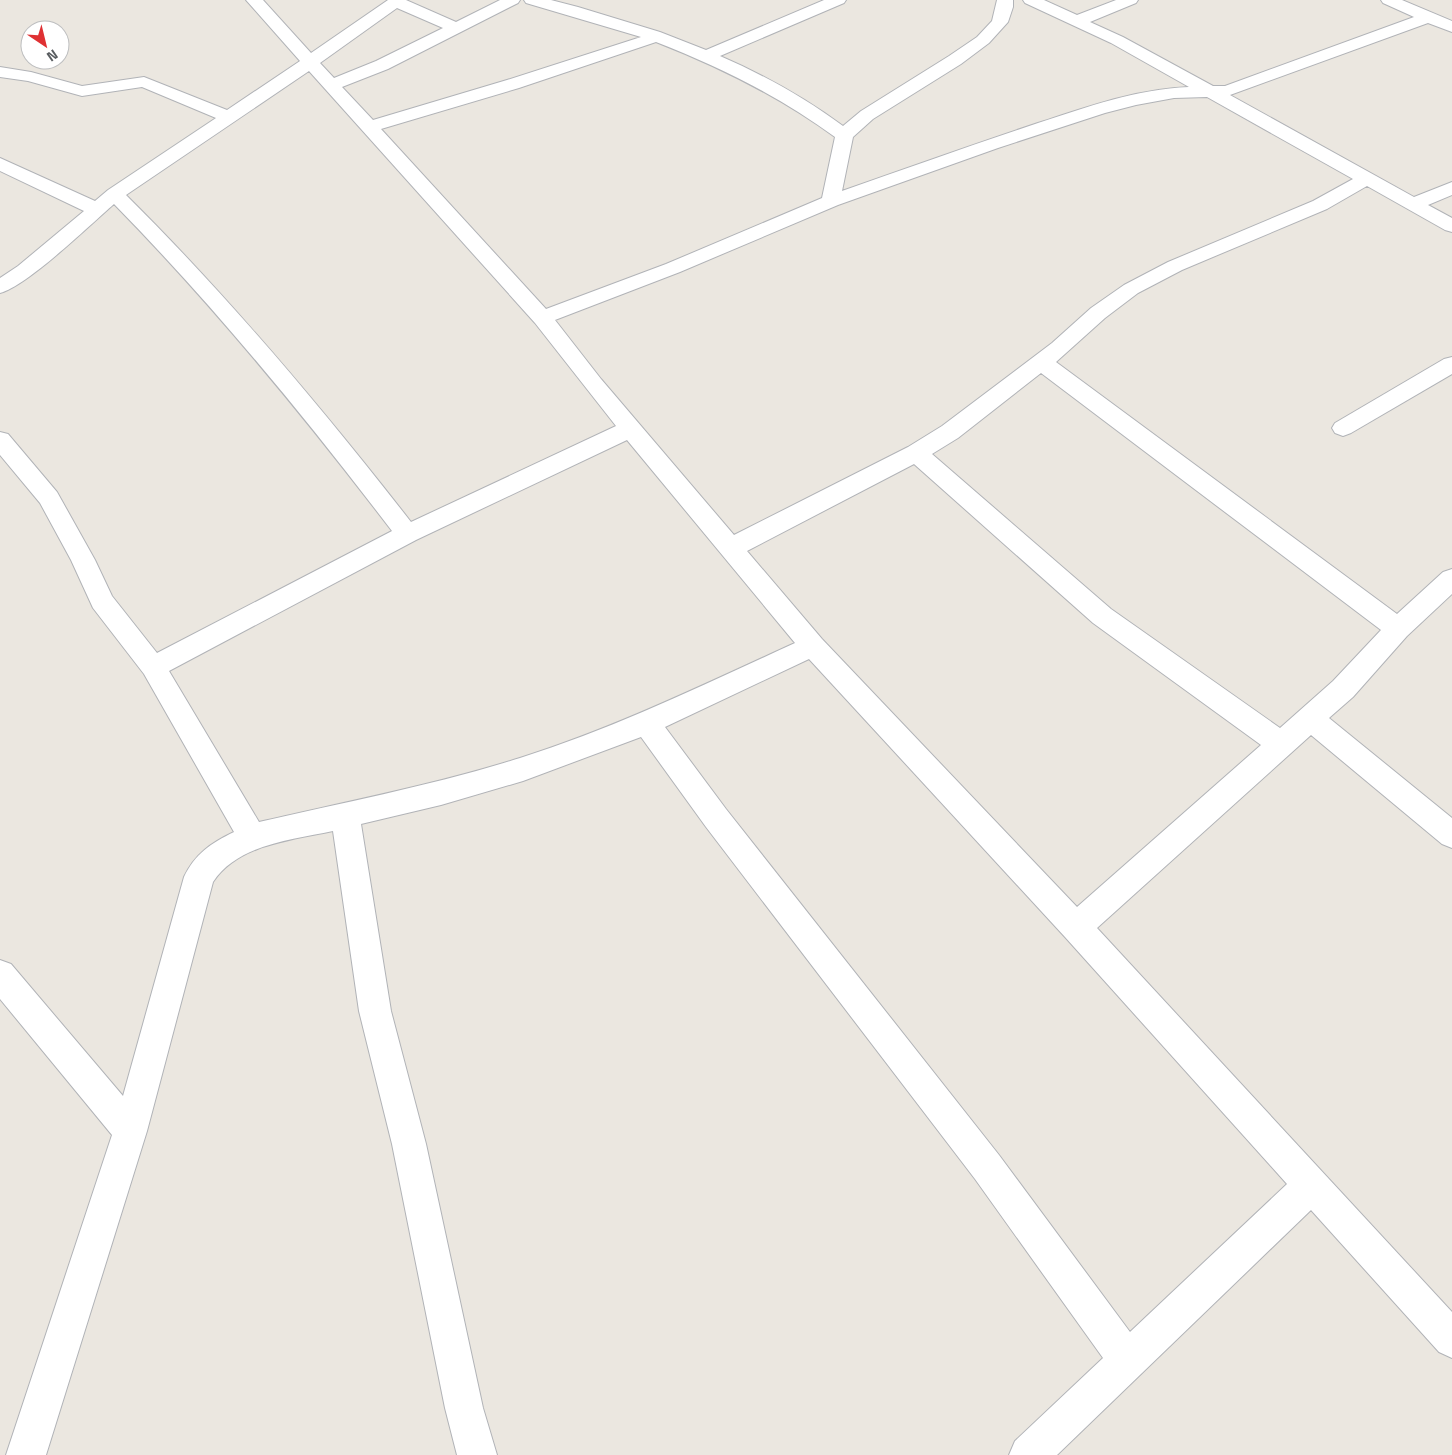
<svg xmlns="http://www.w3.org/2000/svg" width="1452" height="1455" viewBox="0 0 1452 1455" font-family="'Titillium Web',sans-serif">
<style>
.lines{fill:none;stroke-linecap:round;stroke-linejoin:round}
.minor-casing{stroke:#b1b3b7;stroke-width:2}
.minor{fill:#fff;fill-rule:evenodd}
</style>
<rect width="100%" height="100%" fill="#ebe7e0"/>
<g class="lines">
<g class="minor-casing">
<g id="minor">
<path d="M246 0H263L311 53 388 0H406L456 22 500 0H520L518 3 388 69 342 87 373 120 507 80 641 37 526 3 524 0H551L578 7 660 32 706 50 824 0H846L844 3 720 56C764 75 805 98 843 126L861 111 949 56 977 37 992 21 997 0H1013V7L1008 22 989 43 961 64 873 119 853 137 842 191C907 168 972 145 1038 123 1087 107 1137 89 1189 87L1111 43 1025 3 1023 0H1044L1077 15 1116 0H1138L1136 3 1090 22 1123 37 1213 86H1225L1414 17 1383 3 1381 0H1402L1452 21V32L1428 23 1230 95 1414 197 1452 182V195L1428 205 1452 218V232L1445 230 1367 186 1327 209 1182 270 1138 293 1105 318 1056 362 1397 614 1443 572 1452 569V594L1407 636 1353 697 1329 718 1452 818V848L1442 844 1311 735 1097 928 1452 1312V1358L1439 1352 1311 1210 1057 1455H1009L1015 1441 1103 1358 975 1179 706 827 641 737 523 781 441 805 361 824 391 1011 426 1144 483 1408 497 1455H457L445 1408 392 1144 359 1011 333 831C292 840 238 844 213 882L147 1131 46 1455H6L112 1135 0 999V960L11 964 123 1096 184 877C195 854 211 843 234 832L144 674 93 608 71 560 40 503 0 455V432L8 434 57 492 95 560 112 596 157 653 392 531C305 417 215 307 114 204 90 225 27 286 0 293V278L18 266 84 211 0 171V158L95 201 108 190 216 118 142 87 82 96 28 81 0 77V67L31 72 82 86 144 77 227 110 300 61ZM397 8 443 28 376 61 334 78 320 63ZM656 42C720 67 779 96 835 137L822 198 666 264 546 309 381 129 519 88ZM309 71 535 323 616 426 411 522C322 408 229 297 126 195ZM1207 97 1353 179 1313 201 1168 262 1124 285 1091 308 1052 343 942 426 908 447 734 535 601 379 555 320 680 272 838 205 998 148 1105 113 1136 105 1174 98ZM1041 373 1381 630 1333 681 1280 728 1111 609 932 454 958 438ZM627 440 795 643C705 684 615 728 520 758 434 785 346 802 259 822L169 671 416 540ZM914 464 1093 623 1261 745 1077 907 822 639 747 551ZM809 659 1065 937 1287 1184 1130 1332 999 1155 726 809 665 727Z"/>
<polygon points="1452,357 1452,374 1351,433 1343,436 1335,433 1332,428 1335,423 1444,359"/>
</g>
</g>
<use href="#minor" class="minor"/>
</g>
<g transform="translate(45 45) rotate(145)"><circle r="24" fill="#ffffff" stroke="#bdbebf"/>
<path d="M0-4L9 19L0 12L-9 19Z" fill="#df3133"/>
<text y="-8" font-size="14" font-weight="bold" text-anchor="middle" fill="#595d60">N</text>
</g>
</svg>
